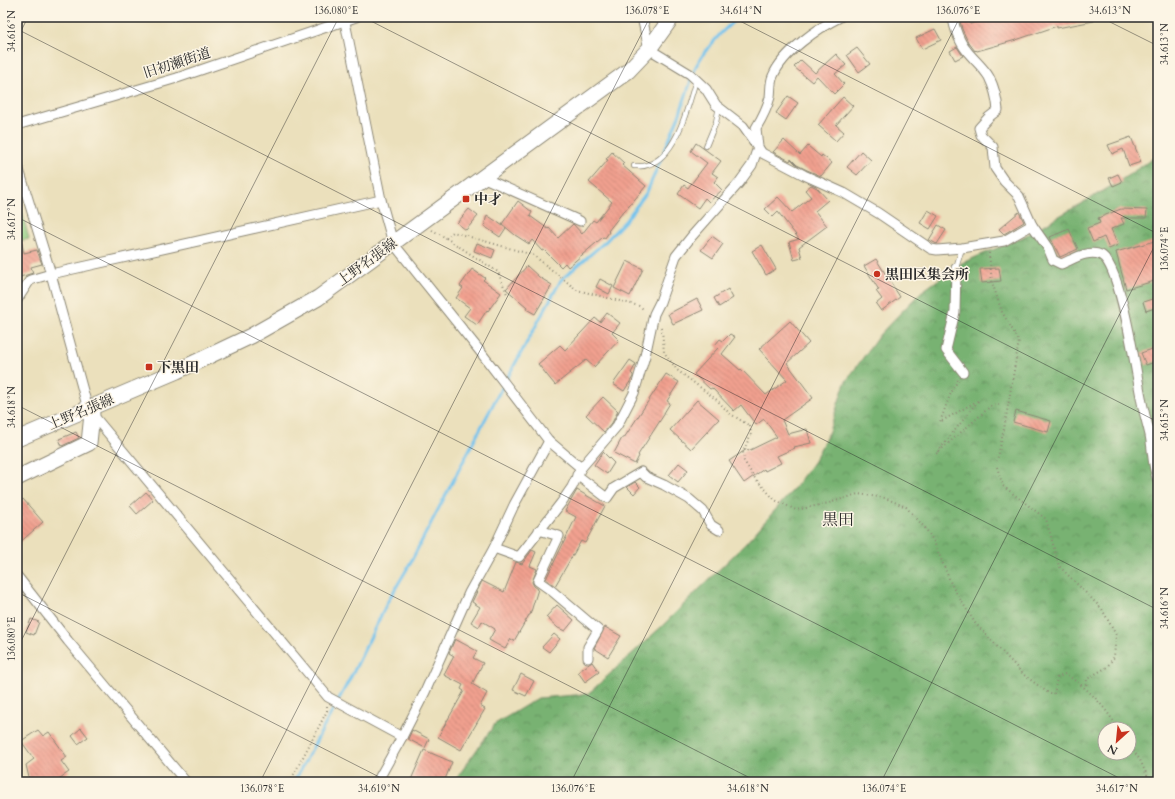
<svg xmlns="http://www.w3.org/2000/svg" width="1175" height="799" viewBox="0 0 1175 799" font-family="Cardo,'Noto Serif JP',serif">
<style>
.green{fill:#95d085;stroke:#607e58}
.forest{fill:url(#forest-crowns);stroke:#526e4e;fill-rule:evenodd}
.lines{fill:none;stroke-linecap:round;stroke-linejoin:round}
.stream{stroke:#72c2ed;stroke-width:3}
.building{fill:url(#building-back-hatch)}
.service-casing{stroke:#8b8674;stroke-width:6}
.minor-casing{stroke:#8b8674;stroke-width:11}
.primary-casing{stroke:#8b8674;stroke-width:17}
.path{stroke:#8b8674;stroke-width:2;stroke-dasharray:1 3;stroke-linecap:butt}
.service{stroke:#fff;stroke-width:4.5}
.minor{stroke:#fff;stroke-width:9}
.primary{stroke:#fff;stroke-width:15}
.ticks{fill:none;stroke:#2b2b2b;stroke-width:1;stroke-opacity:0.45}
.poi-dot{fill:#c8321e;stroke:#fcf5e5;stroke-width:1.5}
.labels{text-anchor:middle;dominant-baseline:central;stroke-width:3;stroke-linejoin:round;paint-order:stroke}
.street-label{font-size:14px;fill:#2b2b2b;stroke:#fcf5e5}
.poi-label{font-size:14px;font-weight:bold;fill:#2b2b2b;stroke:#fcf5e5;text-anchor:start}
.quarter-label{font-size:16px;fill:#2b2b2b;stroke:#fcf5e5}
.neatline{fill:none;stroke:#2b2b2b;stroke-width:1.5}
.ticks-label{font-size:10px;text-anchor:middle;fill:#2b2b2b}
</style>
<defs>
<pattern id="forest-crowns" width="20" height="18" patternUnits="userSpaceOnUse"><rect width="20" height="18" fill="#78b272"/><path d="M2 6a3 3 0 1 1 6 0M12 15a3 3 0 1 1 6 0" fill="none" stroke="#63915e"/></pattern>
<pattern id="building-back-hatch" width="6" height="6" patternUnits="userSpaceOnUse"><rect width="6" height="6" fill="#f1a08f"/><path d="M-1 5l2 2M0 0l6 6M5-1l2 2" fill="none" stroke="#c38375"/></pattern>
</defs>
<rect width="100%" height="100%" fill="#fcf5e5"/>
<filter id="ink" filterUnits="userSpaceOnUse"><feTurbulence type="fractalNoise" baseFrequency=".025" numOctaves="2"/><feDisplacementMap in="SourceGraphic" scale="8" xChannelSelector="R" yChannelSelector="G"/><feConvolveMatrix kernelMatrix="1 2 1 2 8 2 1 2 1" color-interpolation-filters="sRGB"/></filter>
<filter id="wash" filterUnits="userSpaceOnUse"><feTurbulence type="fractalNoise" baseFrequency=".012" numOctaves="4" result="noise"/><feDisplacementMap in="SourceGraphic" scale="16" xChannelSelector="R" yChannelSelector="G"/><feGaussianBlur stdDeviation="0.9" result="paint"/><feColorMatrix in="noise" values="0 0 0 0 0 0 0 0 0 0 0 0 0 0 0 0 0 1.4 0 .05"/><feComposite in="paint" operator="in"/></filter>
<g filter="url(#wash)">
<rect width="100%" height="100%" fill="#ebe0bc"/>
<polygon class="green" points="17,193 29,239 17,241"/>
<path class="forest" d="M1158 155V782H454L495 724 538 698 588 694 660 628 746 543 792 491 814 461 828 434 845 383 880 334 921 292 962 263 1023 237 1115 184ZM1105 729H1129V753H1105Z"/>
<g class="lines">
<polyline class="stream" points="294,782 353,673 388,601 407,569 499,393 561,280 606,241 626,220 647,192 679,116 696,66 704,53 721,33 738,17"/>
</g>
<g id="blocks">
<g class="building">
<polygon points="959,17 967,17 970,24 993,17 1093,17 1094,21 1057,28 1057,26 1016,40 977,51 976,50 975,51 968,42 962,29"/>
<polygon points="935,29 941,40 922,49 916,38"/>
<polygon points="957,47 963,56 955,60 950,51"/>
<polygon points="857,48 870,64 859,72 847,55"/>
<polygon points="836,54 846,65 835,74 844,84 834,94 817,76 812,82 794,67 801,60 815,73"/>
<polygon points="788,96 798,103 786,120 776,113"/>
<polygon points="843,97 853,106 836,125 844,132 836,141 818,125"/>
<polygon points="1131,137 1141,162 1129,166 1123,149 1112,154 1108,145"/>
<polygon points="784,140 800,155 808,146 821,157 822,155 832,163 821,176 807,170 797,165 791,159 790,161 773,152"/>
<polygon points="696,143 721,161 712,173 718,177 714,182 722,190 709,202 705,198 698,208 678,194 684,185 688,188 707,163 691,151"/>
<polygon points="861,151 871,160 857,175 847,167"/>
<polygon points="612,152 624,163 622,165 646,186 624,212 623,212 608,231 609,232 605,238 603,237 568,267 565,263 561,267 544,250 542,251 532,240 529,244 515,235 502,224 518,201 532,212 530,216 548,229 549,228 558,238 573,224 582,234 593,220 596,222 612,202 589,182 608,160 606,159"/>
<polygon points="1118,174 1122,182 1113,186 1109,178"/>
<polygon points="811,185 817,188 828,200 815,211 827,226 799,247 802,258 794,260 789,242 799,239 778,212 773,217 765,209 778,197 792,212 811,197 805,190"/>
<polygon points="469,209 478,216 466,230 457,223"/>
<polygon points="1121,209 1147,210 1146,218 1121,218 1124,224 1111,229 1118,245 1109,249 1104,237 1093,242 1087,228 1100,223 1098,218"/>
<polygon points="928,210 938,216 930,229 920,223"/>
<polygon points="1019,212 1024,222 1004,234 999,229"/>
<polygon points="487,215 506,228 500,237 484,226"/>
<polygon points="938,225 946,230 937,244 929,240"/>
<polygon points="1069,229 1078,249 1060,257 1050,237"/>
<polygon points="20,235 24,253 37,250 42,264 31,267 33,273 17,278 17,236"/>
<polygon points="712,236 723,244 713,258 701,250"/>
<polygon points="1158,240 1158,280 1126,289 1116,252"/>
<polygon points="477,243 495,250 492,258 474,251"/>
<polygon points="762,245 776,269 766,275 752,251"/>
<polygon points="876,259 900,297 881,311 876,304 882,299 876,291 879,290 864,266"/>
<polygon points="627,261 643,269 630,296 614,288"/>
<polygon points="527,266 539,277 552,285 535,314 526,309 527,307 506,289"/>
<polygon points="999,268 1001,281 982,283 980,269"/>
<polygon points="472,269 485,278 483,280 501,293 488,311 487,310 477,325 464,316 470,308 456,298 463,288 460,286"/>
<polygon points="600,279 613,286 609,294 596,287"/>
<polygon points="728,289 733,298 719,307 714,298"/>
<polygon points="1158,297 1158,307 1146,311 1143,302"/>
<polygon points="697,299 703,310 673,324 668,314"/>
<polygon points="607,313 620,323 612,333 619,340 594,367 586,360 555,385 538,364 560,345 565,350 595,318 600,322"/>
<polygon points="790,321 809,343 787,363 813,398 782,420 788,434 807,429 811,443 794,447 795,448 777,456 781,463 765,471 764,469 744,483 729,461 747,449 748,451 777,437 764,419 756,425 741,405 734,411 712,388 710,389 694,374 718,348 715,345 720,339 723,341 730,334 735,337 722,354 740,370 741,369 766,395 787,380 759,349"/>
<polygon points="1158,347 1158,361 1146,365 1141,353"/>
<polygon points="630,360 636,364 631,373 633,375 633,377 624,391 613,384"/>
<polygon points="666,374 679,382 667,401 670,403 664,413 665,413 638,455 639,456 635,464 614,453 622,438 624,438"/>
<polygon points="603,397 618,411 612,423 604,432 586,415"/>
<polygon points="697,400 719,419 691,449 670,430"/>
<polygon points="1016,411 1051,421 1048,432 1013,422"/>
<polygon points="76,432 79,438 62,446 59,439"/>
<polygon points="603,452 614,463 607,474 594,465"/>
<polygon points="679,463 688,470 678,482 669,475"/>
<polygon points="635,482 640,487 634,494 627,487"/>
<polygon points="577,490 605,506 585,543 581,541 555,586 546,579 576,517 565,511"/>
<polygon points="146,492 153,500 137,514 130,506"/>
<polygon points="23,499 43,522 17,545 17,504"/>
<polygon points="532,550 536,552 530,566 537,569 532,582 534,586 538,589 530,615 529,615 514,641 511,639 505,649 489,640 495,629 482,621 479,627 471,622 480,607 472,602 482,581 504,592 516,562 522,564"/>
<polygon points="557,605 574,620 565,631 558,628 546,617"/>
<polygon points="31,619 39,622 34,635 26,632"/>
<polygon points="605,627 621,636 608,657 594,648"/>
<polygon points="554,634 560,639 549,652 542,647"/>
<polygon points="455,639 477,651 473,658 483,663 472,684 487,693 480,706 485,709 461,750 438,737 464,691 461,689 463,685 444,675 454,656 449,653"/>
<polygon points="592,662 599,672 585,682 578,672"/>
<polygon points="521,674 534,681 526,696 513,690"/>
<polygon points="81,728 88,737 78,744 72,736"/>
<polygon points="38,730 43,736 49,732 67,757 61,761 69,772 54,782 30,782 26,765 34,759 21,741"/>
<polygon points="412,730 429,739 425,748 408,739"/>
<polygon points="424,750 452,762 444,782 410,782"/>
</g>
</g>
</g>
<g filter="url(#ink)">
<use href="#blocks" fill-opacity="0" stroke="#8b8674" stroke-width="1"/>
<g class="lines">
<g class="service-casing">
<g id="service">
<polyline points="706,146 716,122 719,107"/>
<path d="M634 166C638 166 643 167 647 165 677 157 688 106 696 80"/>
<polyline points="956,268 962,248"/>
</g>
</g>
<g class="minor-casing">
<g id="minor">
<polyline points="344,17 381,200 393,243 479,350 549,441 581,468"/>
<polyline points="642,17 649,49 690,74 706,89 716,105 743,126 762,153 804,175 844,193 878,213 931,249 937,250 962,248 1004,241 1032,225"/>
<path d="M953 17C954 28 960 43 967 51 974 60 983 67 989 77 994 87 997 98 998 110L989 117 979 128 981 135 993 147 995 168 1004 181 1019 196 1032 225 1048 248 1053 260 1061 264C1072 260 1088 249 1101 255 1121 265 1136 373 1141 397 1143 410 1147 422 1150 435 1153 451 1152 465 1158 480"/>
<polyline points="17,125 177,78 356,17"/>
<polyline points="17,163 51,274 88,409 328,697 402,737"/>
<polyline points="482,177 580,221"/>
<polyline points="956,268 955,312 946,350 963,372"/>
<polyline points="17,300 30,280 51,274 381,200"/>
<polyline points="577,475 607,498 614,488 641,472 646,477 664,485 689,499 703,511 711,525 719,530"/>
<polyline points="539,530 559,536 538,581 552,591 598,630 588,647 588,658"/>
<path d="M494 548 519 557 561 503 572 487 581 468 617 426 634 393 645 356 654 314 660 302 676 256 692 236 739 183 752 165 758 147 756 128C762 118 767 109 770 97 771 90 770 82 773 76 783 52 818 28 840 17"/>
<polyline points="17,576 68,641 186,782"/>
<polyline points="377,782 402,737 425,692 469,593 494,548 514,505 549,441"/>
</g>
</g>
<g class="primary-casing">
<g id="primary">
<polyline points="17,439 177,371 251,336 318,298 628,71 649,49 672,17"/>
<polyline points="17,478 89,443 92,414"/>
</g>
</g>
<g class="path">
<polyline points="432,230 446,238 453,232 533,255 577,290 639,306 645,310"/>
<polyline points="446,238 498,272 507,294"/>
<polyline points="989,253 992,282 1002,312 1019,341 1004,429 997,461"/>
<path d="M661 327 662 330 664 352 677 370 717 400 729 413 750 426 751 434 743 452 744 461 754 477 775 500 796 510 829 503 858 494 885 498 906 507 926 529 934 542 952 586 975 623 1024 675 1047 692 1051 694H1054L1057 678 1065 674C1091 690 1102 704 1119 729"/>
<polyline points="958,380 950,395 940,422 979,400 936,454 991,406 999,405"/>
<polyline points="997,467 1003,486 1046,519 1059,566 1102,609 1116,635 1114,657 1107,667 1087,679 1086,688"/>
<polyline points="1129,744 1140,760 1150,782"/>
<polyline points="290,782 327,711 327,706"/>
</g>
<use href="#service" class="service"/>
<use href="#minor" class="minor"/>
<use href="#primary" class="primary"/>
</g>
</g>
<path class="ticks" d="M363 17 1158 422M732 17 1158 234M1100 17 1158 46M17 29 1158 610M17 39 28 17M17 217 1127 782M17 405 758 782M17 592 389 782M17 649 339 17M17 780 20 782M260 782 650 17M571 782 960 17M881 782 1158 239"/>
<g class="poi-dot">
<rect x="462" y="195" width="8" height="8" rx="2"/>
<circle cx="877" cy="274" r="4"/>
<rect x="145" y="363" width="8" height="8" rx="2"/>
</g>
<g class="labels">
<g class="street-label">
<text transform="translate(177 63) rotate(-18)">旧初瀬街道</text>
<text transform="translate(367 262) rotate(-36)">上野名張線</text>
<text transform="translate(81 412) rotate(-23)">上野名張線</text>
</g>
<g class="poi-label">
<text x="474" y="199">中才</text>
<text x="885" y="274">黒田区集会所</text>
<text x="157" y="367">下黒田</text>
</g>
<g class="quarter-label">
<text x="838" y="520">黒田</text>
</g>
</g>
<rect width="1175" height="799" fill="none" stroke="#fcf5e5" stroke-width="44"/>
<g transform="translate(1117 741) rotate(207)"><circle r="19" fill="#fcf5e5" stroke="#a8a49b"/>
<path d="M0-3L7 15L0 10L-7 15Z" fill="#c8321e"/>
<text y="-6" font-size="11" font-weight="bold" text-anchor="middle" fill="#2b2b2b">N</text>
</g>
<rect x="22" y="22" width="1131" height="755" class="neatline"/>
<g class="ticks-label">
<text x="336" y="14">136.080°E</text>
<text x="647" y="14">136.078°E</text>
<text x="741" y="14">34.614°N</text>
<text x="958" y="14">136.076°E</text>
<text x="1110" y="14">34.613°N</text>
<text transform="translate(11 31) rotate(-90)" y="4">34.616°N</text>
<text transform="translate(1164 44) rotate(-90)" y="4">34.613°N</text>
<text transform="translate(11 219) rotate(-90)" y="4">34.617°N</text>
<text transform="translate(1164 249) rotate(-90)" y="4">136.074°E</text>
<text transform="translate(11 407) rotate(-90)" y="4">34.618°N</text>
<text transform="translate(1164 420) rotate(-90)" y="4">34.615°N</text>
<text transform="translate(1164 608) rotate(-90)" y="4">34.616°N</text>
<text transform="translate(11 639) rotate(-90)" y="4">136.080°E</text>
<text x="262" y="792">136.078°E</text>
<text x="379" y="792">34.619°N</text>
<text x="573" y="792">136.076°E</text>
<text x="748" y="792">34.618°N</text>
<text x="884" y="792">136.074°E</text>
<text x="1117" y="792">34.617°N</text>
</g>
</svg>
